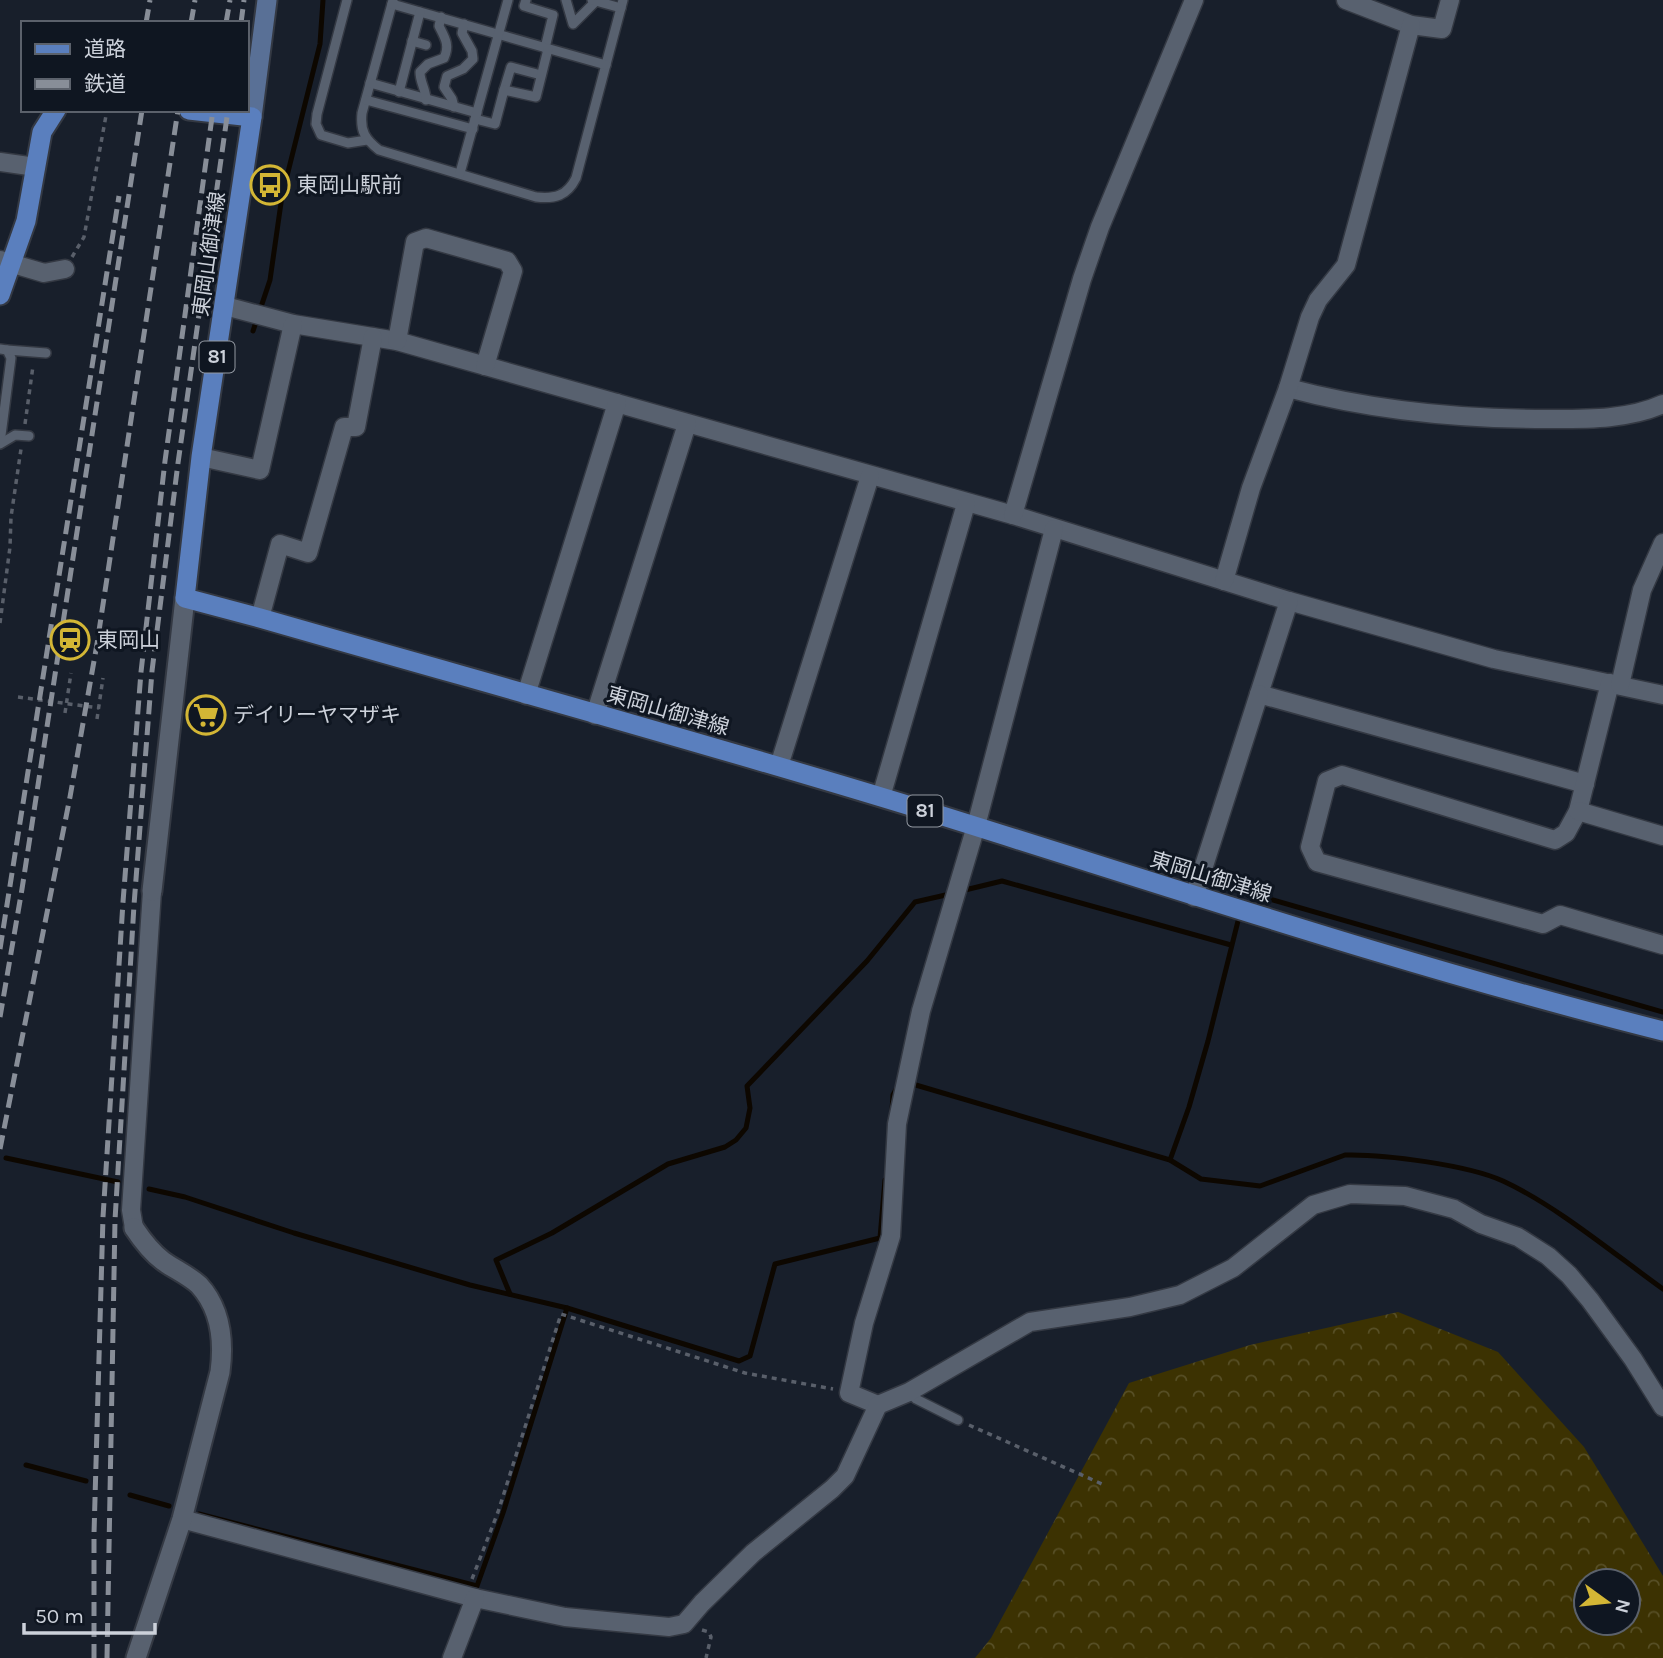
<svg xmlns="http://www.w3.org/2000/svg" width="1663" height="1658" viewBox="0 0 1663 1658" font-family="Karla,'Noto Sans JP',sans-serif">
<style>
.forest{fill:url(#forest-crowns);fill-rule:evenodd}
.lines{fill:none;stroke-linecap:round;stroke-linejoin:round}
.stream{stroke:#0d0700;stroke-width:5}
.service-casing{stroke:#343943;stroke-width:12}
.minor-casing{stroke:#343943;stroke-width:21}
.tertiary-casing{stroke:#343943;stroke-width:23}
.secondary-casing{stroke:#343943;stroke-width:23}
.primary-casing{stroke:#343943;stroke-width:23}
.path{stroke:#595f6a;stroke-width:3.5;stroke-dasharray:5 5;stroke-linecap:butt}
.service{stroke:#58616f;stroke-width:9}
.minor{stroke:#58616f;stroke-width:18}
.tertiary{stroke:#58616f;stroke-width:19}
.secondary{stroke:#597096;stroke-width:19}
.primary{stroke:#5a7fbe;stroke-width:19}
.rail{stroke:#888e98;stroke-width:5;stroke-dasharray:14 7;stroke-linecap:butt}
.labels{text-anchor:middle;dominant-baseline:central;stroke-width:6;stroke-linejoin:round;paint-order:stroke}
.shield{fill:#0f1621;stroke:#9399a2;stroke-width:2}
.shield-label{font-size:19px;font-weight:bold;fill:#ccd1da}
.poi-label{font-size:21px;fill:#ccd1da;stroke:#0f1621;text-anchor:start}
.street-label{font-size:21px;fill:#ccd1da;stroke:#0f1621}
</style>
<defs>
<pattern id="forest-crowns" width="20" height="18" patternUnits="userSpaceOnUse" patternTransform="scale(1.75)"><rect width="20" height="18" fill="#3c3202"/><path d="M2 6a3 3 0 1 1 6 0M12 15a3 3 0 1 1 6 0" fill="none" stroke="#574f26"/></pattern>
</defs>
<rect width="100%" height="100%" fill="#181f2b"/>
<path class="forest" d="M1398 1312 1498 1352 1584 1447 1663 1576V1658H975L991 1638 1129 1383 1250 1345ZM1586 1581H1628V1623H1586Z"/>
<g class="lines">
<g class="stream">
<polyline points="253,331 270,280 282,196 320,44 323,0"/>
<polyline points="961,891 1002,881 1231,945"/>
<polyline points="1248,895 1249,893 1663,1012"/>
<path d="M909 1083 1170 1160 1201 1179 1260 1186 1345 1155C1384 1154 1468 1165 1503 1181 1557 1206 1614 1254 1663 1289"/>
<polyline points="892,1111 893,1095 899,1084"/>
<polyline points="6,1158 118,1182"/>
<polyline points="1170,1160 1189,1107 1208,1041 1238,921"/>
<polyline points="149,1189 185,1197 294,1233 470,1285 567,1308 739,1361 750,1356 775,1264 880,1238 885,1180"/>
<polyline points="510,1294 496,1260 552,1233 668,1164 725,1147 736,1140 746,1128 750,1108 747,1086 867,961 915,902 950,894"/>
<polyline points="26,1465 86,1481"/>
<polyline points="130,1495 169,1506"/>
<polyline points="199,1514 477,1586 503,1513 567,1308"/>
</g>
<g class="service-casing">
<g id="service">
<polyline points="347,0 317,114 316,124 321,135 348,143 367,140"/>
<path d="M393 0 362 113C360 131 365 139 379 150L536 197C555 199 567 196 576 178L623 0"/>
<polyline points="526,0 524,6 553,15 545,48"/>
<polyline points="566,0 573,24 597,0"/>
<polyline points="592,0 621,8"/>
<polyline points="392,4 606,65"/>
<polyline points="412,41 426,45"/>
<polyline points="370,83 477,113"/>
<polyline points="504,90 511,67 541,75"/>
<polyline points="399,92 420,12"/>
<polyline points="366,100 473,129"/>
<path d="M426 100C426 89 420 83 420 72L428 64 444 58C450 45 445 38 439 26L441 17"/>
<polyline points="454,107 452,99 444,87 447,76 463,69 473,59 472,51 462,33 464,24"/>
<polyline points="475,119 495,124 504,90 536,97 548,49"/>
<polyline points="460,173 508,0"/>
<polyline points="0,349 7,350 11,358 0,443"/>
<polyline points="7,350 46,353"/>
<polyline points="0,444 15,435 29,436"/>
<polyline points="909,1392 916,1399 958,1420"/>
</g>
</g>
<g class="minor-casing">
<g id="minor">
<polyline points="1346,0 1411,25 1442,29 1450,0"/>
<polyline points="0,162 36,167"/>
<polyline points="0,260 44,273 65,269"/>
<polyline points="225,306 293,324 397,341 1013,515 1289,601 1494,659 1663,695"/>
<polyline points="397,341 415,242 426,238 507,261 513,271 485,366"/>
<path d="M1288 388C1374 411 1458 419 1547 419 1585 419 1628 420 1663 404"/>
<polyline points="201,457 260,470 293,324"/>
<polyline points="1013,515 1082,279 1100,227 1194,0"/>
<polyline points="1224,581 1251,488 1288,388 1310,317 1318,300 1346,265 1411,25"/>
<polyline points="1289,601 1259,694 1585,784"/>
<polyline points="260,618 280,544 308,553 344,427 356,427 373,337"/>
<polyline points="1610,683 1578,811 1566,833 1555,840 1342,775 1327,781 1310,847 1317,862 1543,924 1560,915 1663,945"/>
<polyline points="1620,685 1642,590 1663,543"/>
<polyline points="526,695 617,403"/>
<polyline points="595,715 687,424"/>
<polyline points="779,766 870,476"/>
<polyline points="881,797 966,504"/>
<polyline points="1578,811 1663,836"/>
<polyline points="1194,897 1259,694"/>
<polyline points="134,1228 131,1210 152,891"/>
<polyline points="878,1405 849,1393 864,1323 891,1236 897,1124 921,1011 976,826 1054,529"/>
<polyline points="182,1519 475,1598 565,1617 669,1627 684,1624 702,1603 753,1553 832,1489 845,1476 878,1405 909,1392 1030,1322 1130,1307 1180,1295 1233,1268 1313,1205 1350,1194 1405,1196 1454,1209 1481,1224 1518,1237 1548,1256 1569,1275 1590,1300 1633,1359 1663,1407"/>
<polyline points="452,1658 475,1598"/>
</g>
</g>
<g class="tertiary-casing">
<g id="tertiary">
<polyline points="152,891 185,598"/>
<path d="M134 1228C142 1240 151 1252 163 1261 174 1269 188 1275 199 1285 221 1309 224 1342 220 1372L182 1519 136 1658"/>
</g>
</g>
<g class="secondary-casing">
<polyline id="secondary" points="252,117 267,0"/>
</g>
<g class="primary-casing">
<g id="primary">
<path d="M189 110 252 117 201 457 185 598 260 618C479 681 699 741 917 808 1165 885 1411 968 1663 1031"/>
<polyline points="0,295 26,221 42,132 56,110"/>
</g>
</g>
<g class="path">
<polyline points="72,257 84,237 107,110"/>
<polyline points="25,424 33,366"/>
<polyline points="0,623 10,547 11,517 21,449"/>
<polyline points="18,697 99,708"/>
<polyline points="65,713 71,673"/>
<polyline points="97,719 103,678"/>
<polyline points="969,1425 1102,1484"/>
<polyline points="472,1579 498,1512 561,1314 745,1373 833,1389"/>
<polyline points="702,1630 709,1632 711,1637 706,1658"/>
</g>
<use href="#service" class="service"/>
<use href="#minor" class="minor"/>
<use href="#tertiary" class="tertiary"/>
<use href="#secondary" class="secondary"/>
<use href="#primary" class="primary"/>
<g class="rail">
<polyline points="146,23 150,0"/>
<polyline points="191,23 195,0"/>
<polyline points="226,23 230,0"/>
<polyline points="241,23 244,0"/>
<polyline points="0,949 119,196"/>
<polyline points="0,1017 22,889 142,110"/>
<polyline points="0,1149 70,797 97,644 178,110"/>
<polyline points="94,1658 94,1534 103,1217 123,902 141,672 165,461 213,110"/>
<polyline points="107,1658 115,1220 134,905 152,671 178,463 228,110"/>
</g>
</g>
<defs>
<g id="bus-ring" transform="scale(2.0125)"><circle r="9.5" fill="#0f1621" stroke="#d3b635" stroke-width="1.5"/><path d="M-5-6H5V4H4V6H2V4H-2V6H-4V4H-5ZM-3.5-4V0h7V-4ZM-3.5 1.2v1.5H-2V1.2ZM2 1.2v1.5H3.5V1.2Z" fill="#d3b635"/></g>
<g id="station-ring" transform="scale(2.0125)"><circle r="9.5" fill="#0f1621" stroke="#d3b635" stroke-width="1.5"/><path d="M-3-6H3Q5-6 5-4V2Q5 4 3 4L4.5 6H3L1.5 4h-3L-3 6H-4.5L-3 4Q-5 4-5 2V-4Q-5-6-3-6ZM-3.5-4v3h7v-3ZM-3.5 1v1.5H-2V1ZM2 1v1.5H3.5V1Z" fill="#d3b635"/></g>
<g id="supermarket-ring" transform="scale(2.0125)"><circle r="9.5" fill="#0f1621" stroke="#d3b635" stroke-width="1.5"/><path d="M-6-5.5h2.5l.6 2H6L4.5 2H-2.5L-4.4-4H-6ZM-1.5 3.2a1.3 1.3 0 1 0 .1 0ZM3 3.2a1.3 1.3 0 1 0 .1 0Z" fill="#d3b635"/></g>
</defs>
<g fill-rule="evenodd">
<use href="#bus-ring" x="270" y="185"/>
<use href="#station-ring" x="70" y="640"/>
<use href="#supermarket-ring" x="206" y="715"/>
</g>
<g class="labels">
<g class="shield">
<rect x="199.5" y="341.5" width="35" height="31" rx="5"/>
<rect x="907.5" y="795.5" width="35" height="31" rx="5"/>
</g>
<g class="shield-label">
<text x="217" y="357">81</text>
<text x="925" y="811">81</text>
</g>
<g class="poi-label">
<text x="297" y="185">東岡山駅前</text>
<text x="97" y="640">東岡山</text>
<text x="233" y="715">デイリーヤマザキ</text>
</g>
<g class="street-label">
<text transform="translate(209 254) rotate(-82)">東岡山御津線</text>
<text transform="translate(668 711) rotate(16)">東岡山御津線</text>
<text transform="translate(1211 877) rotate(17)">東岡山御津線</text>
</g>
</g>
<rect x="21" y="21" width="228" height="91" fill="#0f1621" stroke="#5b616b" stroke-width="2"/>
<rect x="35" y="44" width="35" height="10" fill="#5a7fbe" stroke="#5b616b" stroke-width="2"/>
<text x="84" y="56" font-size="21" fill="#ccd1da">道路</text>
<rect x="35" y="79" width="35" height="10" fill="#888e98" stroke="#5b616b" stroke-width="2"/>
<text x="84" y="91" font-size="21" fill="#ccd1da">鉄道</text>
<g transform="translate(1607 1602) rotate(105)"><circle r="33" fill="#0f1621" stroke="#5b616b" stroke-width="2"/>
<path d="M0-5L12 26L0 18L-12 26Z" fill="#d3b635"/>
<text y="-10" font-size="19" font-weight="bold" text-anchor="middle" fill="#ccd1da">N</text>
</g>
<path d="M24 1623v10h131v-10" fill="none" stroke="#ccd1da" stroke-width="3.5"/>
<text x="35" y="1623" font-size="21" fill="#ccd1da" stroke="#0f1621" stroke-width="5" paint-order="stroke">50 m</text>
</svg>
